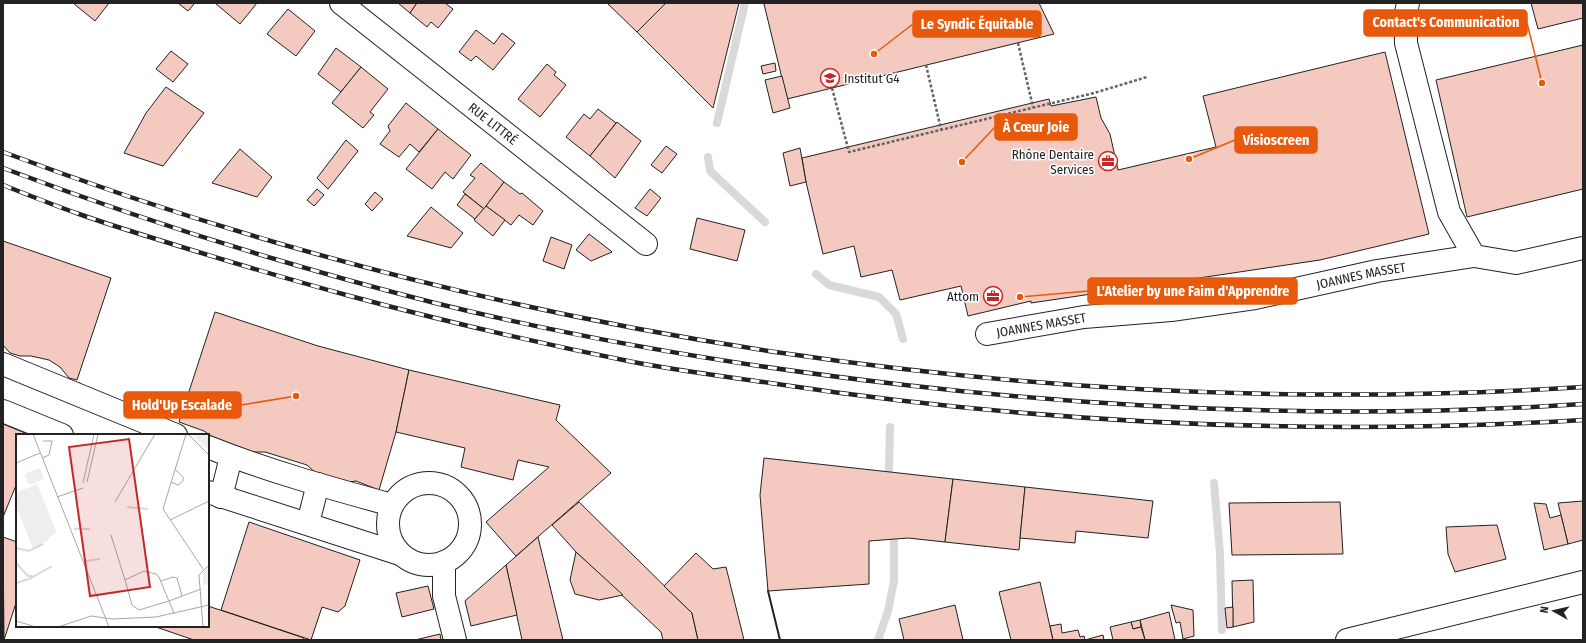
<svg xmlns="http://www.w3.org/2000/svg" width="1586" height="643" viewBox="0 0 1586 643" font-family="'Fira Sans Condensed',sans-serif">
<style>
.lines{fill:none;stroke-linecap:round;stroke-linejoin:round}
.stream{stroke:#d9d9d9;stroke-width:8}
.building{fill:#f3c9c0;stroke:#222}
.minor-casing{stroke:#222;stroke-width:24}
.major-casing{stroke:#222;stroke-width:24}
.path{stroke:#646464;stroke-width:2.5;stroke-dasharray:3 2;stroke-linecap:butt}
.minor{stroke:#fff;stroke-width:22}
.major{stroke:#fff;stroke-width:22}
.rail-casing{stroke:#222;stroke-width:4.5}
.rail{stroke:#fff;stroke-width:3;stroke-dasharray:9;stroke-linecap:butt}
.wall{stroke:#222;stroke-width:2}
.labels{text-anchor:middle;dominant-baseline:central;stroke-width:3;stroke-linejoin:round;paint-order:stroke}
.poi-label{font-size:13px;fill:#222;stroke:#fff;text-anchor:end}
.street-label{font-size:13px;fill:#222;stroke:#fff}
.inset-river{fill:none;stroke:#d9d9d9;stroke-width:2}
.inset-road{fill:none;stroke:#a7a7a7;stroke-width:1}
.view{fill:#c62828;fill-opacity:0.15;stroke:#c62828;stroke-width:2}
.inset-edge{fill:none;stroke:#222;stroke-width:2}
.leader{fill:none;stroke:#e8590c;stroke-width:1.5}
.callout-dot{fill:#e8590c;stroke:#fff;stroke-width:1.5}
.callout{fill:#e8590c;stroke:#e8590c;stroke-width:1.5}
.callout-label{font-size:14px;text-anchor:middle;font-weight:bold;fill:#fff}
</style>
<rect width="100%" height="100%" fill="#fff"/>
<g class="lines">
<g class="stream">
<polyline points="717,123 745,3"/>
<polyline points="708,157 710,171 765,222"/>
<polyline points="816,274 829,285 879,297 896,314 903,339"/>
<polyline points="889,472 890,427"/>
<polyline points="1214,483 1220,554 1222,630"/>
<polyline points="878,640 888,611 894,581 894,541"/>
</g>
</g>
<g class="building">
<polygon points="73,3 109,3 95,21"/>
<polygon points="178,3 195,3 188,11"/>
<polygon points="215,3 257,3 240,24"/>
<polygon points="398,3 417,3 410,13"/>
<polygon points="417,3 445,3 453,9 438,28 431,22 427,27 410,13"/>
<polygon points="607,3 666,3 637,32"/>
<polygon points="666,3 739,3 713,108 637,32"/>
<polygon points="768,3 1039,3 1054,34 787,99 764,4"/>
<polygon points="1531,3 1583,3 1583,18 1538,29"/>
<polygon points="288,9 315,31 296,56 267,34"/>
<polygon points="476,30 494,44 502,33 515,43 493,70 476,56 471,61 459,52"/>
<polygon points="1583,45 1583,189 1467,217 1436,80"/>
<polygon points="336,48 361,67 341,92 318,74"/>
<polygon points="171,51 188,64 173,82 156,69"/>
<polygon points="1385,52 1429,234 1320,260 1031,303 1031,301 968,316 961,286 900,300 892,270 861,277 854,246 823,254 806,182 802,158 1049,99 1051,106 1096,97 1101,118 1110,134 1118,170 1216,147 1203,96"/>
<polygon points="775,63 776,71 763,74 761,66"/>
<polygon points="547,64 556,72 554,75 566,85 540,117 518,99"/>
<polygon points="361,67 388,89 370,112 374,115 363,128 332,103"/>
<polygon points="782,76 790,108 773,113 765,80"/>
<polygon points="166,87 204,113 163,166 124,153 146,113"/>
<polygon points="406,103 438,129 419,152 410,144 399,157 380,144 390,131 388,126"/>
<polygon points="598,109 616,123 590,156 566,137 584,114 590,119"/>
<polygon points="617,122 641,141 615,178 590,156"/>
<polygon points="438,129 471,155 453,179 445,172 432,189 406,169"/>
<polygon points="346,140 358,151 328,189 317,178"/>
<polygon points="666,146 677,154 662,173 651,165"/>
<polygon points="800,148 806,182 790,186 783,153"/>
<polygon points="240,149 272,177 257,197 212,183"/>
<polygon points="481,163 504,182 484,209 463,192 475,178 470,175"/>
<polygon points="504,182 520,194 522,193 543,211 533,225 519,215 511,225 486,206"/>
<polygon points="317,189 324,195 314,206 307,200"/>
<polygon points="650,189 661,198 647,216 635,208"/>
<polygon points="375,192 383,199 372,211 365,204"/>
<polygon points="465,194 484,209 475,219 457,205"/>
<polygon points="486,206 505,220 493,236 474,220"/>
<polygon points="431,207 463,233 451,248 407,236"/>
<polygon points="697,218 745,230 737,261 690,249"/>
<polygon points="589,234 611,251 612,252 591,261 576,250"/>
<polygon points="551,237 572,245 564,269 543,261"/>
<polygon points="3,241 111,278 77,380 69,378 60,367 49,360 31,356 20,356 10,353 3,345"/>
<polygon points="215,312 318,346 409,370 396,432 379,490 356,481 349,482 319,476 307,465 265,452 252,452 223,444 204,431 179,422"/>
<polygon points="409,370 560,405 556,420 611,473 516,556 486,522 549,467 518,460 513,480 461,467 465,448 396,432"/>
<polygon points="3,424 30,435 17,435 17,483 3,517"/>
<polygon points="764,458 953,479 945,542 908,538 869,541 869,584 768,591 760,495"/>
<polygon points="953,479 1025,487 1019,550 945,542"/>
<polygon points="1025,487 1153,501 1148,538 1076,531 1075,543 1020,538"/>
<polygon points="1583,501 1583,540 1568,544 1558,503"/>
<polygon points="579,502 692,613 698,640 663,640 661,632 576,552 552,525"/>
<polygon points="1340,502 1343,554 1232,555 1229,503"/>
<polygon points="1534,503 1546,504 1550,518 1561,515 1568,544 1544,550"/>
<polygon points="249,522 360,560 345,606 338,612 322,607 311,640 221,610"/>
<polygon points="1497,525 1506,559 1455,572 1448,554 1446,527"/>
<polygon points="3,537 17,542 17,600 4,640"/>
<polygon points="538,537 563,640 522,640 506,565"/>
<polygon points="576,552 623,595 599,600 575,594 570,580"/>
<polygon points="696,553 713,569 726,567 744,640 698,640 692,613 664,586"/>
<polygon points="506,565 517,615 471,626 465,601"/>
<polygon points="1253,580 1254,622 1233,627 1232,581"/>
<polygon points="1040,582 1053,640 1011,640 999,592"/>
<polygon points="428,586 434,609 402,617 396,593"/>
<polygon points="955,605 963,640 904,640 899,619"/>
<polygon points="1171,605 1193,610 1194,636 1183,639 1180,622 1176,623"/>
<polygon points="208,606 304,638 303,640 194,640 153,626 208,626"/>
<polygon points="1233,607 1233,627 1227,628 1225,608"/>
<polygon points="1169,612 1175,640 1145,640 1140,620"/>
<polygon points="1140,620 1141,627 1133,629 1131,622"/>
<polygon points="1131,622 1133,629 1141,627 1145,640 1113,640 1110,627"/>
<polygon points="1061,624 1062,633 1078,630 1080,637 1084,636 1085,640 1103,635 1104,640 1053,640 1050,626"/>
<polygon points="440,634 441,640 415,640"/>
</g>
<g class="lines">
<g class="minor-casing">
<g id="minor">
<path id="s1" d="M341 3 646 244"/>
<polyline points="1408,3 1406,13 1406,43 1449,212 1474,256 1516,263 1583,248"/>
<path id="s2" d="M987 334 1084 317 1171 310 1255 298 1377 271 1474 256"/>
<polyline points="3,364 176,435"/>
<polyline points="3,411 62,435"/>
<path d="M208 447C268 471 330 488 392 505"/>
<circle cx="429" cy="524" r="41"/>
<polyline points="208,492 400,554"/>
<polyline points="221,497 231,457"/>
<polyline points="308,523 318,484"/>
<polyline points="444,562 444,596 455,640"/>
</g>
</g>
<g class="major-casing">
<polyline id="major" points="1347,640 1583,582"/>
</g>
<g class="path">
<polyline points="1018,43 1033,107"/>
<polyline points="926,65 941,129"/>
<polyline points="832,88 849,152 1094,93 1147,77"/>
</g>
<use href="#minor" class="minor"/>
<use href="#major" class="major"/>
<g class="rail-casing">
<g id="rail">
<path d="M3 152C506 340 1047 421 1583 387"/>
<path d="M3 168C144 221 289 266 435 303 589 341 747 367 905 385 1130 411 1357 419 1583 404"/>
<path d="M3 185C28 195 53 205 79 214 104 223 130 231 156 239 220 259 284 278 350 296 443 321 538 343 633 362 680 371 729 377 777 384 1043 424 1314 436 1583 420"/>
</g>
</g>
<use href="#rail" class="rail"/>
<polyline class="wall" points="768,591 780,640"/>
</g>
<defs>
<g id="school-ring" transform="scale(1)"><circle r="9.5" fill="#fff" stroke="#c62828" stroke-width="1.5"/><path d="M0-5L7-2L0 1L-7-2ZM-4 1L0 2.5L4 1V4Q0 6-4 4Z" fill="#c62828"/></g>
<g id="office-ring" transform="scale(1)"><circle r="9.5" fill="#fff" stroke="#c62828" stroke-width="1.5"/><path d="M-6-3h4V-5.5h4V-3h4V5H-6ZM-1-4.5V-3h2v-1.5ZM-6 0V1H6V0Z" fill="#c62828"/></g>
</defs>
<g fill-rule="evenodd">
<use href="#school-ring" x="830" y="78"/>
<use href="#office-ring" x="1108" y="161"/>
<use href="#office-ring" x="993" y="296"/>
</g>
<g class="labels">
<g class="poi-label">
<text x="844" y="78" text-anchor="start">Institut G4</text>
<text x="1094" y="154">Rhône Dentaire<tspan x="1094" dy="15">Services</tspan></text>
<text x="979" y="296">Attom</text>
</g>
<g class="street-label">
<text stroke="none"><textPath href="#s1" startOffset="194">RUE LITTRÉ</textPath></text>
<text stroke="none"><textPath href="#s2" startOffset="379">JOANNES MASSET</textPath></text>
<text stroke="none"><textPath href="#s2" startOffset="55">JOANNES MASSET</textPath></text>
</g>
</g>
<g transform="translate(16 434)">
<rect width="193" height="193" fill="#fff"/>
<path d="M176 0H193V17L192 15ZM24 34 28 45 13 51 8 40ZM21 50 40 97 31 107 17 114 0 72V59ZM193 134V150L187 151V138Z" fill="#eee"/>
<path class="inset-river" d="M111 73 132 75M58 95H74M0 114 13 117 27 110M70 127 84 125M0 129 12 142H17M0 149 13 145 36 132"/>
<path class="inset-road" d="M17 0 93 193M170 0 147 75 187 135M172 0 193 21M26 24 33 21 36 7H27M0 29 24 19M71 48 82 0M155 48 162 51 167 47V43L159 35M67 49 78 0M41 63 67 54M99 68 139 0M154 86 193 67M95 101 109 146M145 147 157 143 161 144 166 162M158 180 157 177 153 167 152 165 143 143 140 140 128 137 109 146 116 171 123 176 153 167 185 155M0 187 20 193M42 193 75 182 96 185 140 183 193 171M187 193 183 141 193 131"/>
<path class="view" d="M113 5 134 153 74 162 53 13Z"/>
<rect width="193" height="193" class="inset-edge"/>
</g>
<path class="leader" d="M1542 83L1527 23M874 54L913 24M962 162L995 127M1189 159L1235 140M1020 297L1088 291M296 396L241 405"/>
<g class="callout-dot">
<circle cx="1542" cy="83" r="4"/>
<circle cx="874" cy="54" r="4"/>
<circle cx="962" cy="162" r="4"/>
<circle cx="1189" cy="159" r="4"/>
<circle cx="1020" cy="297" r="4"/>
<circle cx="296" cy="396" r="4"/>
</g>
<g class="callout">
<rect x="1364" y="10" width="163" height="26" rx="4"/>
<rect x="913" y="11" width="128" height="26" rx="4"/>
<rect x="995" y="114" width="82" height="26" rx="4"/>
<rect x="1235" y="127" width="82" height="26" rx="4"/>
<rect x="1088" y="278" width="209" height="26" rx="4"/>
<rect x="124" y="392" width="117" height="26" rx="4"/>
</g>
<g class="callout-label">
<text x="1446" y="27">Contact's Communication</text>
<text x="977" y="29">Le Syndic Équitable</text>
<text x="1036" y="132">À Cœur Joie</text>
<text x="1276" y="145">Visioscreen</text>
<text x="1193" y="296">L'Atelier by une Faim d'Apprendre</text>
<text x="182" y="410">Hold'Up Escalade</text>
</g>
<rect width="1586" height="643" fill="none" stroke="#222222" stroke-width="8"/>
<g transform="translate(1554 611) rotate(278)" stroke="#ffffff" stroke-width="3" paint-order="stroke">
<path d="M0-3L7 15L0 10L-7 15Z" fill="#222222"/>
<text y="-6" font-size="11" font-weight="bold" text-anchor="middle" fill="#222222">N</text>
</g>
</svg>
